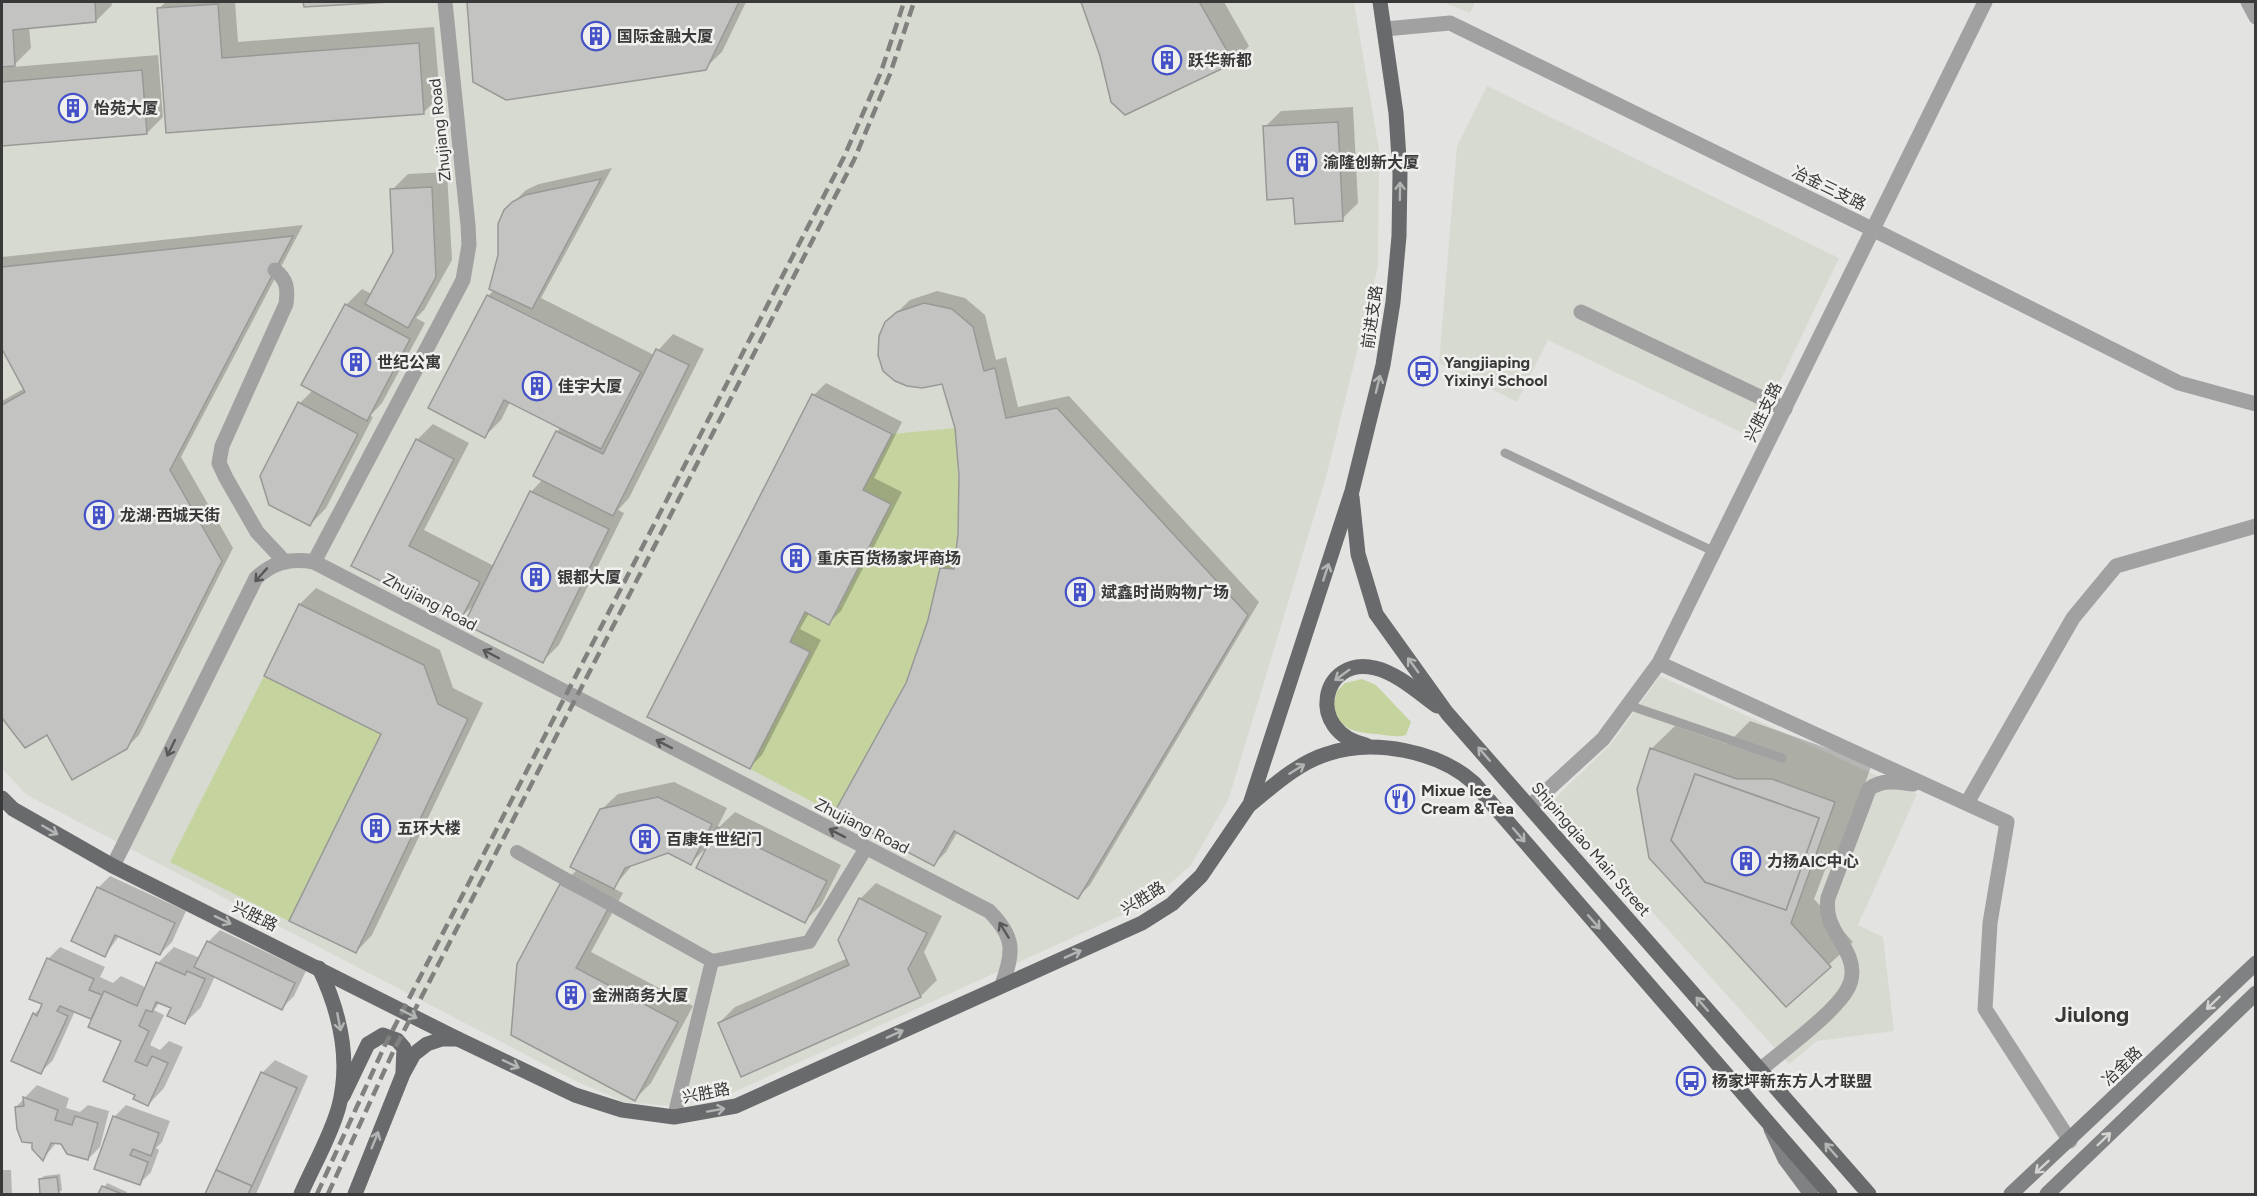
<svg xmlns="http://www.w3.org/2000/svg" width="2257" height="1196" viewBox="0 0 2257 1196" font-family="Figtree,'Noto Sans SC',sans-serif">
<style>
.built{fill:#d7dad0}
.green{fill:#c5d39f}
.shadow{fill:#0003}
.building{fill:#c3c4c1;stroke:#989996;stroke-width:1.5;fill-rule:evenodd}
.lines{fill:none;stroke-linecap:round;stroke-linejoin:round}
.service{stroke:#a1a1a2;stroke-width:9}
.pedestrian{stroke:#a1a1a2;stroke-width:14}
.minor{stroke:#a1a1a2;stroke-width:15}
.secondary{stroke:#808182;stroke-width:15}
.primary{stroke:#696a6c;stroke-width:15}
.rail{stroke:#80817f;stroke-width:4.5;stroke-dasharray:12 6;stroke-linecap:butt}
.oneway{stroke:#b3b4b4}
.oneway2{stroke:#585858}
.oneway3{stroke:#d4d5d3}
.labels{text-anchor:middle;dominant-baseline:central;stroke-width:5;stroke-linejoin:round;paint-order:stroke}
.poi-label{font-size:16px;font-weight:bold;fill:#383938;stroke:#f0f1ee;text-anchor:start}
.street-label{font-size:16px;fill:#383938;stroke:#f0f1ee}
.district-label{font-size:22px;font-weight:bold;fill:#383836;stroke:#f0f1ee}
</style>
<rect width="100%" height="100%" fill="#e3e4e1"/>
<g class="built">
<polygon points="2,2 1354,2 1379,150 1378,267 1326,477 1229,798 1191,865 1165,888 1133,910 732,1093 672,1106 624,1102 578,1082 27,795 2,769"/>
<polygon points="1443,2 1475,2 1470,13"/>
<polygon points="1487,86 1839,258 1753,438 1548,340 1517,402 1439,363 1457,146"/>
<polygon points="1660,676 1917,794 1858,925 1883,937 1894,1031 1817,1041 1789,1064 1552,801 1610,745"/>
</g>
<g class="green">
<path d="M955 428C959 476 960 521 954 569L940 568 928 620 906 683 834 813 750 769 810 653 790 642 805 612 830 625 891 505 863 490 892 434Z"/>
<polygon points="264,676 381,734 289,921 170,862"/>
<path d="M1362 679 1376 685 1411 722 1406 735C1397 738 1387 735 1377 734 1351 733 1326 725 1337 691L1345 683Z"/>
</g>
<g class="shadow">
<polygon points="2,2 111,2 112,5 96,21 29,27 31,48 12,67 158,55 163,117 147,133 2,145"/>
<polygon points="166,2 235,2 238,42 434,27 440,96 424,112 167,131 158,9"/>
<polygon points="305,2 368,2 305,6"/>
<polygon points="468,2 746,2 722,52 705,68 475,81"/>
<polygon points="1082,2 1224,2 1249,46 1233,62 1125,113 1112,101 1086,7"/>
<polygon points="1353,107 1358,203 1342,219 1295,197 1265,127 1281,111"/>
<polygon points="612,168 541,298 654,355 673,334 704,349 629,498 618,510 624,513 559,645 543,661 475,604 459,619 353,565 417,440 433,424 469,443 424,530 494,566 531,492 543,479 557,432 561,427 510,402 501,420 485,436 488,296 494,290 505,211 526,190 539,184"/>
<polygon points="447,172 452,260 424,310 416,318 425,323 382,403 370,416 373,417 326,508 310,525 300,403 313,390 346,305 362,289 372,294 395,253 392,190 408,174"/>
<polygon points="303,225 181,457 233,548 139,735 126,748 48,733 25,746 2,716 2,401 25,388 2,346 2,257"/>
<polygon points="937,291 965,298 985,315 996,360 1006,357 1018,407 1069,396 1259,602 1090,885 1078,897 958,831 946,852 934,864 907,684 929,620 941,569 953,557 957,557 961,476 956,427 943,382 886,323 910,300"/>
<polygon points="826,383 902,422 874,478 902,492 841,611 829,623 809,613 800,629 821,640 762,755 750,767 814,395"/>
<polygon points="316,588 440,650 453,688 483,703 372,935 356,952 383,734 300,604"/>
<polygon points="1750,721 1872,764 1839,855 1825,870 1814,899 1853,942 1786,1005 1651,749 1675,726 1727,744"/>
<polygon points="674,782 727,808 716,830 735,812 841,865 821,905 805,921 709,845 691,863 668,852 634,863 613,888 623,893 591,952 693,1006 651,1083 635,1099 512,1034 561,885 578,869 601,810 618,794"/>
<polygon points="110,876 186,911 172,942 160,954 120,935 105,955 98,888"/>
<polygon points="876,883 942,916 924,952 937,980 921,996 742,1075 719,1023 735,1007 848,958 860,899"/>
<polygon points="220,930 306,971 294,996 282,1008 215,976 201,1007 185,1023 173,1007 160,1002 154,1010 164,1015 150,1045 160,1050 169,1041 183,1047 164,1088 148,1105 137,1094 123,1041 93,1018 75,1011 53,1060 41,1072 34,1014 45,1004 48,959 60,947 105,967 100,977 113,983 121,976 147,988 158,963 174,947 200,958 208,942"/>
<polygon points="275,1060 308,1076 256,1194 206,1194 263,1072"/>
<polygon points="37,1085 69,1098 66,1108 80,1112 88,1105 109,1111 100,1147 88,1159 57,1142 43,1159 16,1107"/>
<polygon points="126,1105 170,1121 162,1142 156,1148 159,1150 151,1172 139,1184 114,1117"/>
<polygon points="2,1170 11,1170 12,1194 2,1194"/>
<polygon points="60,1174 62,1190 58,1193 42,1194 41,1179 44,1176"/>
<polygon points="107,1183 127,1192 126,1194 100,1194"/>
</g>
<g class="building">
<polygon points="2,2 95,2 96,22 13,30 15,66 2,67"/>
<polygon points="303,2 390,2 304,7"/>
<polygon points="467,2 739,2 706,70 506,100 473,82"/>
<polygon points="1081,2 1202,2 1200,3 1234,63 1125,115 1111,102 1100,56"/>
<polygon points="218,4 222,58 419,43 424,114 166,133 157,8"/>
<polygon points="142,70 147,134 2,146 2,82"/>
<polygon points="1338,122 1343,221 1295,224 1293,198 1267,200 1263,126"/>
<polygon points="601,179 532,309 489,289 498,255 498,224 504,210 512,202 525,195"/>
<polygon points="432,187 436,277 408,328 365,304 393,252 390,189"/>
<polygon points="293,236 170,470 222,561 127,749 72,780 47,735 25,748 2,718 2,405 25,392 2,349 2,267"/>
<polygon points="487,295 641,372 601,449 504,400 485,438 428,408"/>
<polygon points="924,303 952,309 973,327 984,371 995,368 1006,418 1057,408 1248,615 1078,899 954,831 934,866 834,813 906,683 928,620 940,568 954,569 958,534 959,476 955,428 942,384 922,388 907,386 895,381 883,371 878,355 879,336 885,322 897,312"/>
<polygon points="345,304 410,339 367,421 301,385"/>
<polygon points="656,349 689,365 613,516 533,476 556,431 603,454"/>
<polygon points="812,394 892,434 863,490 891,504 829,625 805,612 790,642 810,652 750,769 647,717"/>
<polygon points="298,402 358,434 310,526 269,505 260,476"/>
<polygon points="416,439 454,459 409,546 480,582 460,621 351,566"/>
<polygon points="530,491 609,529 543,663 464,624"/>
<polygon points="299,604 424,665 438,704 468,719 356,953 289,921 381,734 264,676"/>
<path d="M1650 748 1737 779H1772L1835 802 1791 923 1831 967 1786 1007 1649 858 1637 789ZM1695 774 1819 818 1786 910 1705 882 1671 840Z"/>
<polygon points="1695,774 1819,818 1786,910 1705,882 1671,840"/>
<polygon points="658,797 712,824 691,865 668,853 625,868 614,889 570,867 600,809"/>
<polygon points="717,827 827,881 805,923 696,868"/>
<polygon points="560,884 608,909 576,968 678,1022 635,1101 511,1035 517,964"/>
<polygon points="97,887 175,923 160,955 115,935 105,957 71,941"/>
<polygon points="859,898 927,933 908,969 921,997 741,1077 718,1023 849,965 838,940"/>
<polygon points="207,941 295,983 282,1010 194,967"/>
<polygon points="47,958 94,979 89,990 102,995 91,1019 60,1006 57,1011 68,1016 41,1074 11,1061 33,1013 37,1016 42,1004 29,999"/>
<polygon points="156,962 185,975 187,971 205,979 185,1024 167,1016 171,1008 156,1002 152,1012 146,1010 139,1026 149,1031 135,1061 147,1066 152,1056 168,1063 148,1106 133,1099 135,1095 103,1081 121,1041 88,1027 104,991 137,1006"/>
<polygon points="261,1072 297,1088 252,1186 216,1170"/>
<polygon points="23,1097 58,1110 55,1120 72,1125 75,1116 98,1123 88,1160 67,1154 61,1144 51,1143 43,1161 32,1149 32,1143 22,1142 17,1129 15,1107 24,1106"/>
<polygon points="113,1116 159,1133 151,1156 133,1149 130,1155 148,1162 140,1185 94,1169"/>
<polygon points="216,1170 252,1186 248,1194 205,1194"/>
<polygon points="57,1177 59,1194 40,1194 39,1179"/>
<polygon points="102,1186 122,1194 98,1194"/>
</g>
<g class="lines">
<g class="service">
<polyline points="1505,453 1715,552"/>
<polyline points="1628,705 1782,758"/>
</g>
<g class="pedestrian">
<polyline points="517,852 712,961 809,942 866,848"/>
<polyline points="674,1117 712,961"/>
</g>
<g class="minor">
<path d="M445 2 468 225 469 245 463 280 314 562 989 911C1015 937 1014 951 1002 985"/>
<polyline points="2248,2 2256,17"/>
<polyline points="1385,29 1450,23 1872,229 2179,383 2256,404"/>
<path d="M275 270C287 280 288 288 286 304L222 446 219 463 226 478 257 532 285 562"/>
<polyline points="1581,312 1785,409"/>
<polyline points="1659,663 2007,822 1990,923 1985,1009 2070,1141"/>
<polyline points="1967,803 2073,618 2116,566 2256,526"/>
<polyline points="1530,806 1603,739 1659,663 1985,2"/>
<path d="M113 866 256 578C274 562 289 558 314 562"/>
<path d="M1760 1070C1782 1051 1836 1012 1848 988 1853 979 1853 967 1849 957 1840 936 1824 923 1828 898L1869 789C1883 779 1897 782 1913 784"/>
</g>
<g class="secondary">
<polyline points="1771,1129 1785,1159 1811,1194"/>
<polyline points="2011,1194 2256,963"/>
<polyline points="2047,1194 2256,993"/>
</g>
<g class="primary">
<polyline points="1352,497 1358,554 1376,614 1447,713 1869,1194"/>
<path d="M1366 745C1305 732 1321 655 1375 668 1397 673 1419 693 1437 706"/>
<polyline points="2,798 13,809 113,866 458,1039 575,1095 622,1110 674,1117 736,1106 1142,923 1172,904 1201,876 1250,804 1352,491 1383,365 1393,302 1399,236 1400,174 1396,113 1380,2"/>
<path d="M1251 804C1274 785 1298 763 1327 754 1373 738 1439 751 1474 783L1830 1194"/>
<polyline points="343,1096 368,1044 383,1035 397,1040 404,1048 403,1071"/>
<path d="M301 1194C313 1166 331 1136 339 1106 351 1059 339 1010 319 968"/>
<polyline points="355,1194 403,1074 414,1054 427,1044 442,1039 458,1039"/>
</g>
<g class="rail">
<polyline points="317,1194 385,1045 844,157 881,72 904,2"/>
<polyline points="328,1194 393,1052 854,160 890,74 914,2"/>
</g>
</g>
<defs><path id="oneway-shaft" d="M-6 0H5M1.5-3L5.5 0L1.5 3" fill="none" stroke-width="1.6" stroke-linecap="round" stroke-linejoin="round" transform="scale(1.5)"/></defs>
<g class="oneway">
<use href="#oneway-shaft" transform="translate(1400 191) rotate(-89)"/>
<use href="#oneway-shaft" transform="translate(1378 384) rotate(-76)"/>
<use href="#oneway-shaft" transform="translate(1326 572) rotate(-72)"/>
<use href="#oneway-shaft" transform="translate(1413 665) rotate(-126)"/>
<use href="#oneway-shaft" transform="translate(1342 675) rotate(144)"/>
<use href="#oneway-shaft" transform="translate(1484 754) rotate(-131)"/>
<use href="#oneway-shaft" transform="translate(1297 769) rotate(-32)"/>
<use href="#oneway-shaft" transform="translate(50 830) rotate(30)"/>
<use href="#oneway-shaft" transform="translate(1519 835) rotate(49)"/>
<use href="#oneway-shaft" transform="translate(223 920) rotate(26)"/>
<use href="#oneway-shaft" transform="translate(1594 922) rotate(49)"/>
<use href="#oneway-shaft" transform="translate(1073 954) rotate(-24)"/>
<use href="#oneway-shaft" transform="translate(1702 1004) rotate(-131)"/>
<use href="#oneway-shaft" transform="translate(409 1014) rotate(27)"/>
<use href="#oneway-shaft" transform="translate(339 1022) rotate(79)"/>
<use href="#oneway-shaft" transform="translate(895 1034) rotate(-24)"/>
<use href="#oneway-shaft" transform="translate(511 1064) rotate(25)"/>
<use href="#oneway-shaft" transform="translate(716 1110) rotate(-10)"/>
<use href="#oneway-shaft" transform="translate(375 1140) rotate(-68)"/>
<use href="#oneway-shaft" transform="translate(1831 1150) rotate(-131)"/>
</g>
<g class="oneway2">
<use href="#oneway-shaft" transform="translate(261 575) rotate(132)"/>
<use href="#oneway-shaft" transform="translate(491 654) rotate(-152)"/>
<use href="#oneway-shaft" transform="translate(664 744) rotate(-153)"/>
<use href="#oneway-shaft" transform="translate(171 748) rotate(116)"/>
<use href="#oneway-shaft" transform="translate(837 833) rotate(-153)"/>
<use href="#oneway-shaft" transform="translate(1004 930) rotate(-121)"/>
</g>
<g class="oneway3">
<use href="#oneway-shaft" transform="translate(2213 1003) rotate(136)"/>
<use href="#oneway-shaft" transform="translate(2104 1139) rotate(-44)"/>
<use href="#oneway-shaft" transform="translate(2042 1167) rotate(137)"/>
</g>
<defs>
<g id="building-ring" transform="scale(1.5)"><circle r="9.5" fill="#f0f1ee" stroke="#4552c7" stroke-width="1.5"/><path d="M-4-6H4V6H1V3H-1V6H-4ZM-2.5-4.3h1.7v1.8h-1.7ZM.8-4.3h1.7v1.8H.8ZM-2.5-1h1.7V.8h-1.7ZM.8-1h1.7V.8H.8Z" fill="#4552c7"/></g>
<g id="bus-ring" transform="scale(1.5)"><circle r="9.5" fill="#f0f1ee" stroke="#4552c7" stroke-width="1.5"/><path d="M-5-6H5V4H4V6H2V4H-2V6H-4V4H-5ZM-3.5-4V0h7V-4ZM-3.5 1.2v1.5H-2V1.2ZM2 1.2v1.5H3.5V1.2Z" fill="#4552c7"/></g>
<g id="restaurant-ring" transform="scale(1.5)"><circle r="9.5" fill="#f0f1ee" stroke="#4552c7" stroke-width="1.5"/><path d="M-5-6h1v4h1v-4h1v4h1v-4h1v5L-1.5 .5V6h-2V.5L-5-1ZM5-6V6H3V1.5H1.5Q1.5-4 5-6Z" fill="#4552c7"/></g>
</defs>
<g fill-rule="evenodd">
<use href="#building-ring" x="596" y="36"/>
<use href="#building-ring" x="1167" y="60"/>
<use href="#building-ring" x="73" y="108"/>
<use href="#building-ring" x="1302" y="162"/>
<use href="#building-ring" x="356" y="362"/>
<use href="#bus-ring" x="1423" y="371"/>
<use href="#building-ring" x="537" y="386"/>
<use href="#building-ring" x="99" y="515"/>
<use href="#building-ring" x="796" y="558"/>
<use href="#building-ring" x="536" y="577"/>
<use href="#building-ring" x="1080" y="592"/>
<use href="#restaurant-ring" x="1400" y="799"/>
<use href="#building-ring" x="376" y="828"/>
<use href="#building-ring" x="645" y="839"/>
<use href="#building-ring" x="1746" y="861"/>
<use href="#building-ring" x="571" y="995"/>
<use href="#bus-ring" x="1691" y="1081"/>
</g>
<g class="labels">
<g class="poi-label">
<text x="617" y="36">国际金融大厦</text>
<text x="1188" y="60">跃华新都</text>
<text x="94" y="108">怡苑大厦</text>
<text x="1323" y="162">渝隆创新大厦</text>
<text x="377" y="362">世纪公寓</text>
<text x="1444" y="362">Yangjiaping<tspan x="1444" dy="18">Yixinyi School</tspan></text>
<text x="558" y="386">佳宇大厦</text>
<text x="120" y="515">龙湖·西城天街</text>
<text x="817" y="558">重庆百货杨家坪商场</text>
<text x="557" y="577">银都大厦</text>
<text x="1101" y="592">斌鑫时尚购物广场</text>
<text x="1421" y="790">Mixue Ice<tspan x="1421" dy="18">Cream &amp; Tea</tspan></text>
<text x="397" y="828">五环大楼</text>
<text x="666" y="839">百康年世纪门</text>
<text x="1767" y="861">力扬AIC中心</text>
<text x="592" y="995">金洲商务大厦</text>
<text x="1712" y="1081">杨家坪新东方人才联盟</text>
</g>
<g class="street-label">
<text transform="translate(440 130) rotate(-96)">Zhujiang Road</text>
<text transform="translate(1829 188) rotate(26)">冶金三支路</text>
<text transform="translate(1372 317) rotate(-82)">前进支路</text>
<text transform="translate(1763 412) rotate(-64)">兴胜支路</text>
<text transform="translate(430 602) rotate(28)">Zhujiang Road</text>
<text transform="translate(862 826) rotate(27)">Zhujiang Road</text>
<text transform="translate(1591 849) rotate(49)">Shipingqiao Main Street</text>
<text transform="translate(1143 898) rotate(-32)">兴胜路</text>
<text transform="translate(255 916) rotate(26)">兴胜路</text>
<text transform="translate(2122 1066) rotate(-44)">冶金路</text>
<text transform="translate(706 1093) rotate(-11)">兴胜路</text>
</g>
<g class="district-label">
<text x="2092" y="1014">Jiulong</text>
</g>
</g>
<rect width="2257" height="1196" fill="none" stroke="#383938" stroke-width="6"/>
</svg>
